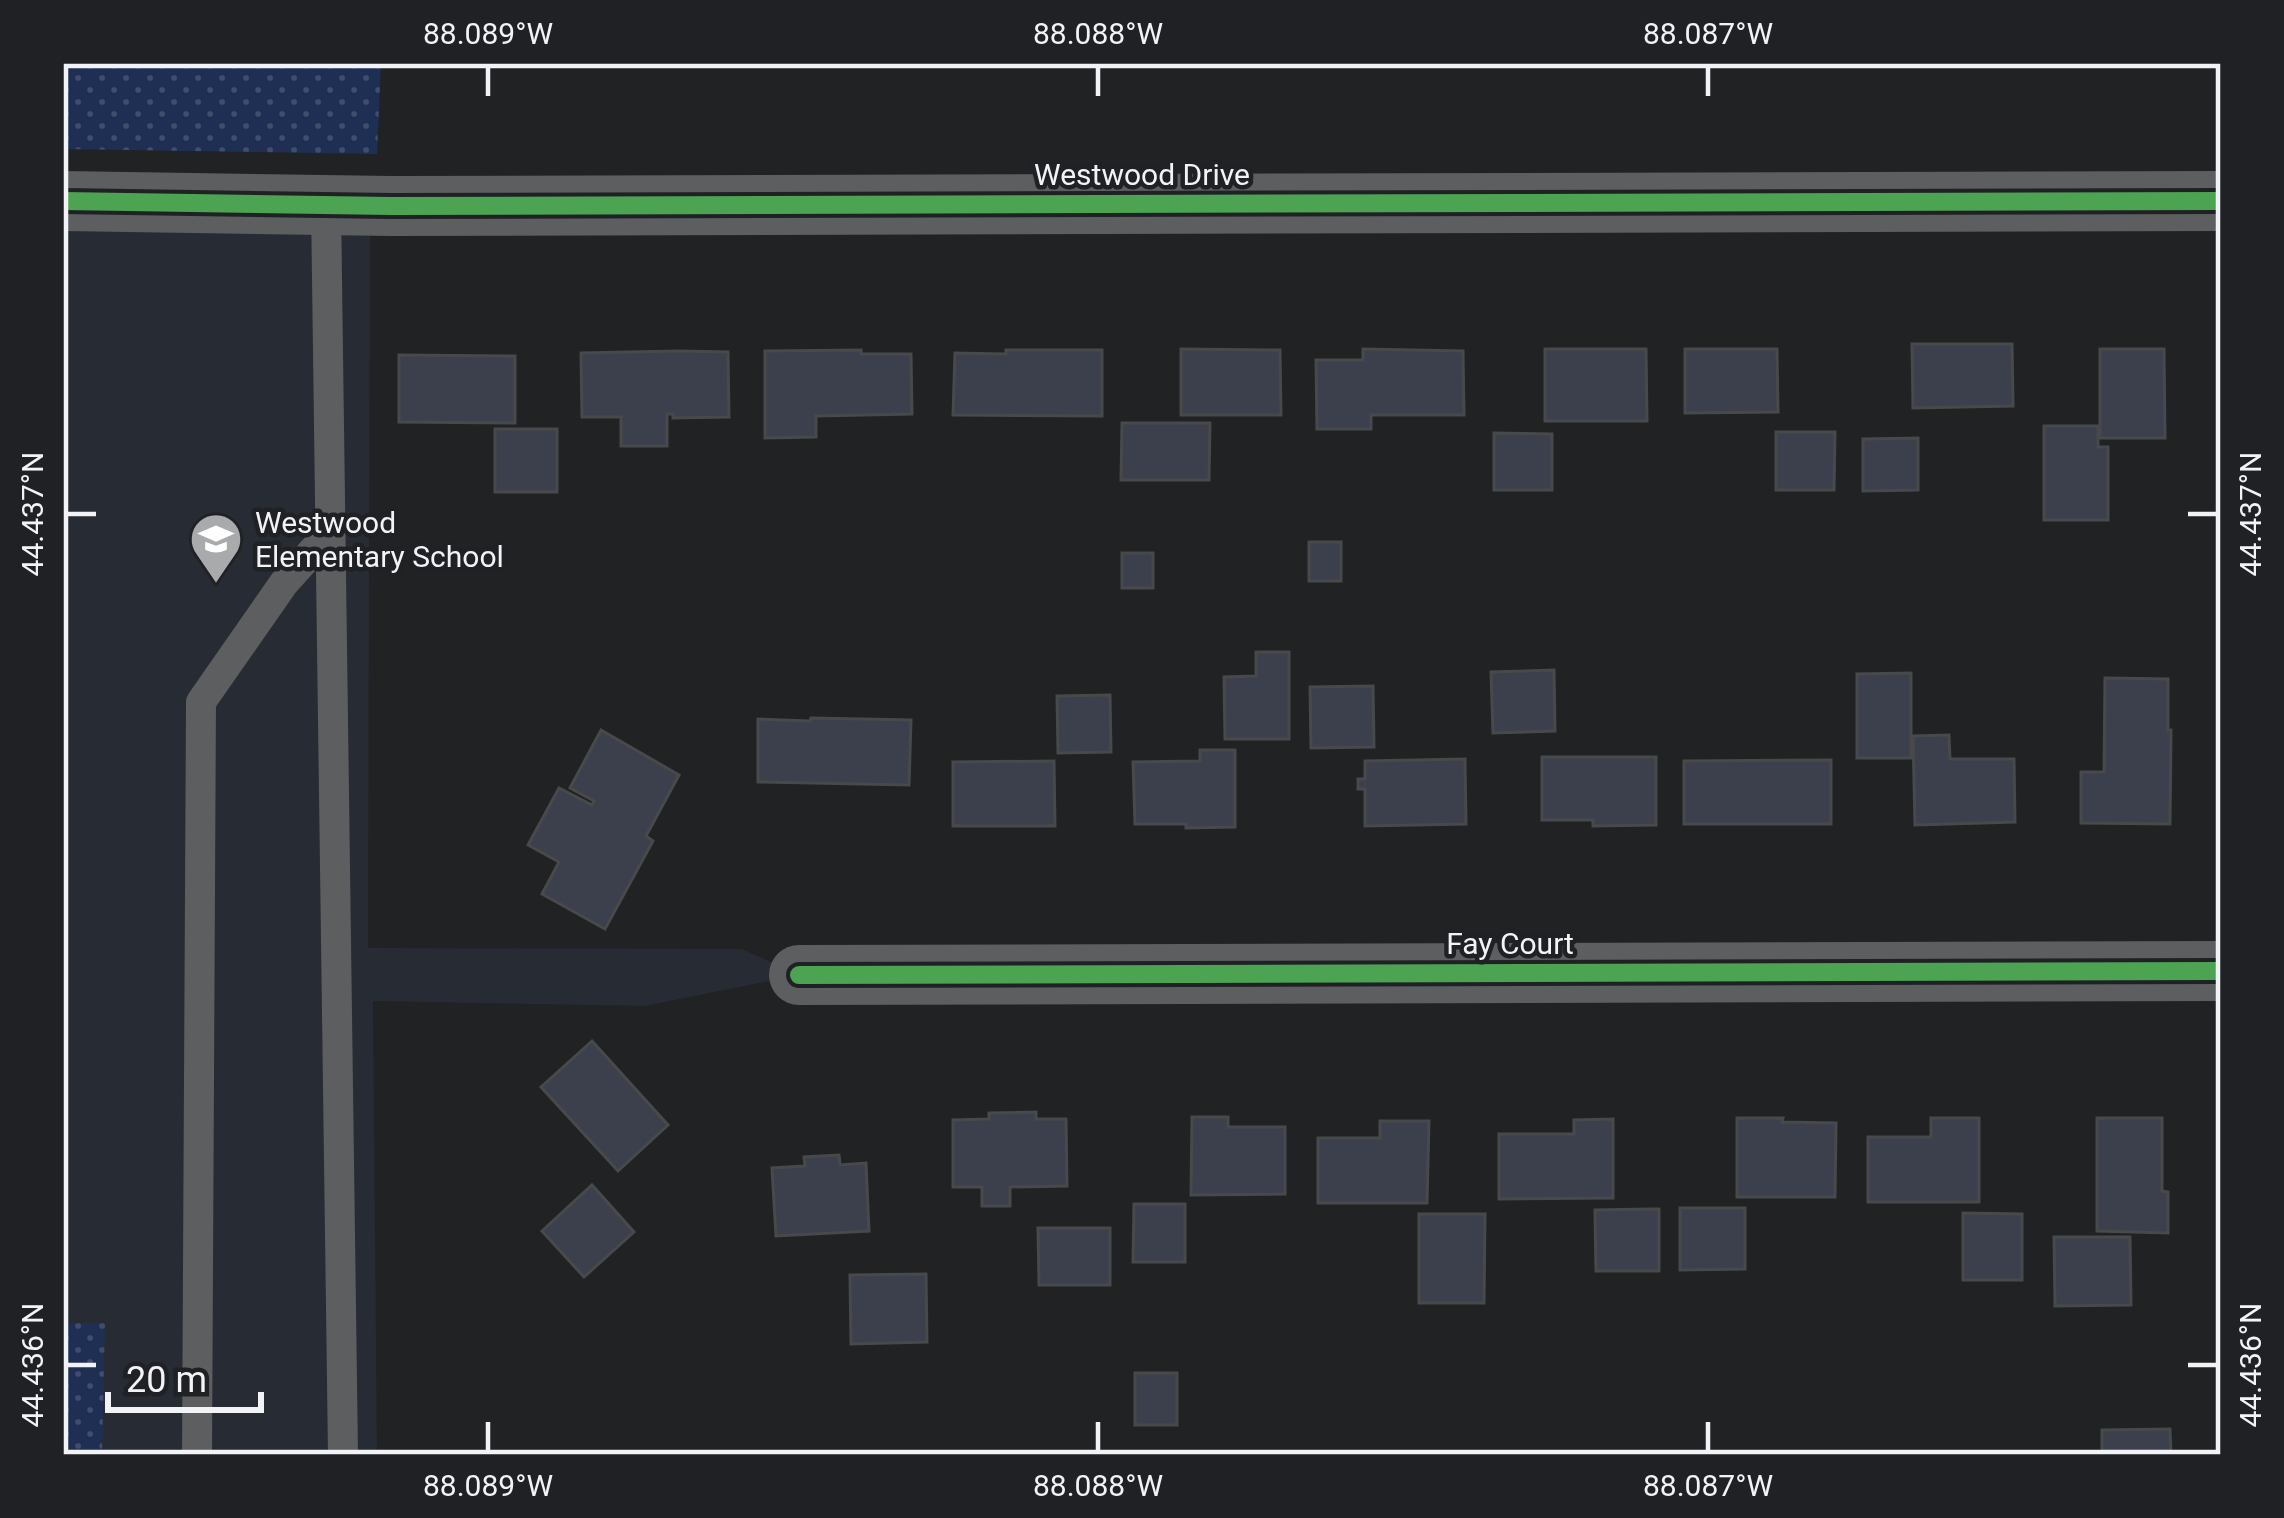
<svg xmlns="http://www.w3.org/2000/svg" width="2284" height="1518" viewBox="0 0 2284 1518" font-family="Roboto,sans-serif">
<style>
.built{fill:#272b33}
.park{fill:url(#park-dots)}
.building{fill:#3c404c;stroke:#47494a;stroke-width:3}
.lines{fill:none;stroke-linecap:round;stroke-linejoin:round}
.lane{stroke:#5c5e5f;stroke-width:30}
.street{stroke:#5c5e5f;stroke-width:60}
.cycleway-casing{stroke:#1f2125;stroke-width:26}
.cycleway{stroke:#4ca352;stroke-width:18}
.ticks{fill:none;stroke:#f2f3f6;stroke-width:4.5}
.labels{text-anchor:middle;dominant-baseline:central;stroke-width:9;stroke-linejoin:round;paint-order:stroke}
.street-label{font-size:30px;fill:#f2f3f6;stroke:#1f2125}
.poi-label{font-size:30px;fill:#f2f3f6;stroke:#1f2125;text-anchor:start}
.neatline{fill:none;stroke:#f2f3f6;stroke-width:4.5}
.ticks-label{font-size:30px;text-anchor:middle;fill:#f2f3f6}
</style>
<defs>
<pattern id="park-dots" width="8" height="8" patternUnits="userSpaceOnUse" patternTransform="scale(3)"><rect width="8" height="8" fill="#1f2f54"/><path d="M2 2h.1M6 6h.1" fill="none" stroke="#404e6d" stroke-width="1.8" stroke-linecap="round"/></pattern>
</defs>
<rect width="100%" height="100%" fill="#202224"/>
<polygon class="built" points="63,216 370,222 368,948 742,949 799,975 645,1006 373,1001 377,1455 63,1455"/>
<g class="park">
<polygon points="63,63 381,63 377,154 63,149"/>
<polygon points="63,1323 105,1323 102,1455 63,1455"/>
</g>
<g class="building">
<polygon points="1912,344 2012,344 2013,406 1913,408"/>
<polygon points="1181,349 1280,350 1281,415 1181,415"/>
<polygon points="1363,349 1463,351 1464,415 1371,415 1371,429 1317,429 1316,360 1363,360"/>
<polygon points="1545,349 1646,349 1647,421 1545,421"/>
<polygon points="1685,349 1777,349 1778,412 1685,413"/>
<polygon points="2100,349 2164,349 2165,438 2100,438"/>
<polygon points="861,350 861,354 911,354 912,414 816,416 816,437 765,438 765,351"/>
<polygon points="1006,350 1102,350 1102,416 953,415 955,353 1006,354"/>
<polygon points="678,351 728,352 729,417 673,418 673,414 667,414 667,446 621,446 621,417 582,417 581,353"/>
<polygon points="399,355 515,356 515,423 399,422"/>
<polygon points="1122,423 1210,423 1209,480 1121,480"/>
<polygon points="2044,426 2098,426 2098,447 2108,447 2108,520 2044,520"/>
<rect x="495" y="429" width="62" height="63"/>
<polygon points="1776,432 1835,432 1834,490 1776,490"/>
<polygon points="1494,433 1552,434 1552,490 1494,490"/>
<polygon points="1918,438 1918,490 1863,491 1863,439"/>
<rect x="1309" y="542" width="32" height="39"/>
<rect x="1122" y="553" width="31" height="35"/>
<polygon points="1256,652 1289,652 1289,739 1225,739 1224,677 1256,676"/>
<polygon points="1554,670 1555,731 1493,733 1491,672"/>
<polygon points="1911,673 1911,758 1857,758 1857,674"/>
<polygon points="2105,678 2168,679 2168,730 2171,730 2170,824 2081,823 2081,772 2104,772"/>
<polygon points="1373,686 1374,747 1311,748 1310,687"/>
<polygon points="1110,695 1111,752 1058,753 1057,696"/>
<polygon points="811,718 911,720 909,785 758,782 758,719 810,721"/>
<polygon points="601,730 679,775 646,836 653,841 605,929 542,894 559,862 528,845 559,788 592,805 594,801 570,788"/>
<polygon points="1949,735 1950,759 2014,759 2015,822 1915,825 1913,736"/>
<polygon points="1200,750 1235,750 1235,827 1186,828 1186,824 1135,824 1133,762 1200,761"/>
<polygon points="1542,757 1656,757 1656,825 1593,826 1593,820 1542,820"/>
<polygon points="1465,759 1466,824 1365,826 1365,789 1358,789 1358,779 1365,779 1365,761"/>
<polygon points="1831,760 1831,824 1684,824 1684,761"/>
<polygon points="1054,761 1055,826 953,826 953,762"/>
<polygon points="592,1041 668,1125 618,1171 541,1087"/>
<polygon points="1036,1112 1036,1119 1066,1119 1067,1186 1010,1187 1010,1206 982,1206 982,1187 953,1187 953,1120 989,1119 989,1113"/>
<polygon points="1192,1117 1228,1117 1228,1127 1285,1127 1285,1194 1191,1195"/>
<polygon points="1737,1118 1783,1118 1782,1122 1836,1123 1835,1197 1737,1197"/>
<polygon points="1931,1118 1979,1118 1979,1202 1868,1202 1868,1137 1931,1137"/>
<polygon points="2097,1118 2162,1118 2162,1191 2168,1192 2168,1233 2097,1231"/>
<polygon points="1613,1119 1613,1198 1499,1199 1499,1134 1574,1134 1574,1120"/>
<polygon points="1380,1121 1429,1121 1427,1203 1318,1203 1318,1138 1380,1138"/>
<polygon points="839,1155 840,1165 866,1163 869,1231 776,1236 772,1168 805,1166 804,1157"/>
<polygon points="592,1185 634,1232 584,1277 542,1231"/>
<polygon points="1134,1204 1185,1204 1185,1262 1133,1262"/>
<polygon points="1680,1208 1745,1208 1745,1269 1680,1270"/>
<polygon points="1651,1209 1659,1209 1659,1271 1596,1271 1595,1210"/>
<polygon points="1963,1213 2022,1214 2022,1280 1963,1280"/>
<polygon points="1419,1214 1485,1214 1484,1303 1419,1303"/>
<polygon points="1038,1228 1110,1228 1110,1285 1039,1285"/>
<polygon points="2054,1237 2130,1237 2131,1305 2055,1306"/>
<polygon points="926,1274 927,1342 851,1344 850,1275"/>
<rect x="1135" y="1373" width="42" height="52"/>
<polygon points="2170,1429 2171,1455 2102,1455 2102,1430"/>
</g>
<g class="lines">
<g class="lane">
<polyline points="326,205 343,1455"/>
<polyline points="197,1455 201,702 284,583 330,532"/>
</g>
<g class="street">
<polyline points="63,201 391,206 2221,201"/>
<polyline points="799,975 2221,971"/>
</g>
<g class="cycleway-casing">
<g id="cycleway">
<polyline points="63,201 391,206 2221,201"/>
<polyline points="799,975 2221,971"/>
</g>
</g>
<use href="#cycleway" class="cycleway"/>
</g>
<path class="ticks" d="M488 66V96M1098 66V96M1708 66V96M66 514H96M2188 514H2218M66 1365H96M2188 1365H2218M488 1422V1452M1098 1422V1452M1708 1422V1452"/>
<defs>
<g id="school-pin" transform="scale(2.7)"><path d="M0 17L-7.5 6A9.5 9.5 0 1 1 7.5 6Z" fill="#a8aaac" stroke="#1f2125"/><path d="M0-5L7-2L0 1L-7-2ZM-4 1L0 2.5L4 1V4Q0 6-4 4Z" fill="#fff"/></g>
</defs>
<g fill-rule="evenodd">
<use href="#school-pin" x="216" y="539"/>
</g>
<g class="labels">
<g class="street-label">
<text x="1142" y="174">Westwood Drive</text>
<text x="1510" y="943">Fay Court</text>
</g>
<g class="poi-label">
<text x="255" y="522">Westwood<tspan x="255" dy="34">Elementary School</tspan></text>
</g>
</g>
<rect width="2284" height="1518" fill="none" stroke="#1f2125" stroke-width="132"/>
<path d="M108 1392v18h153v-18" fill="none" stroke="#f2f3f6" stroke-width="6"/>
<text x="126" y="1392" font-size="36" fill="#f2f3f6" stroke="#1f2125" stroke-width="9" paint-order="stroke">20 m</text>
<rect x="66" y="66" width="2152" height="1386" class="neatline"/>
<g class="ticks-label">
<text x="488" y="44">88.089°W</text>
<text x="1098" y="44">88.088°W</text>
<text x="1708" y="44">88.087°W</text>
<text transform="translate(33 514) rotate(-90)" y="10">44.437°N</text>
<text transform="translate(2251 514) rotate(-90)" y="10">44.437°N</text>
<text transform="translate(33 1365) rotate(-90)" y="10">44.436°N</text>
<text transform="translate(2251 1365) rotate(-90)" y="10">44.436°N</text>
<text x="488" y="1496">88.089°W</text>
<text x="1098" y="1496">88.088°W</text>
<text x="1708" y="1496">88.087°W</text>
</g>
</svg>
